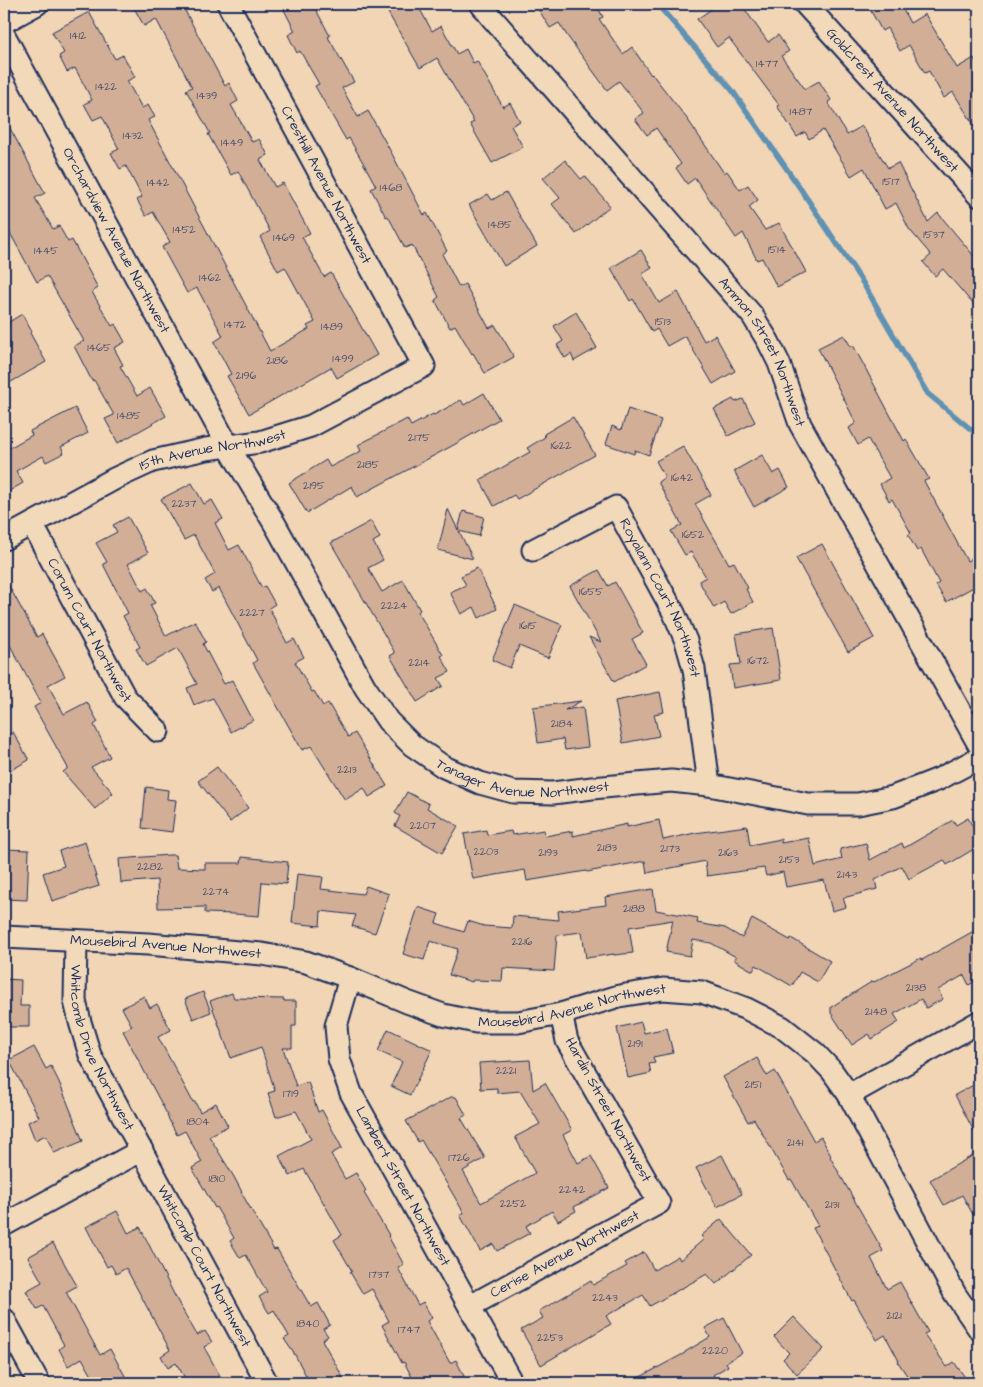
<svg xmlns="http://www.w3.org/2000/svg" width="983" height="1387" viewBox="0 0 983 1387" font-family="'Architects Daughter',sans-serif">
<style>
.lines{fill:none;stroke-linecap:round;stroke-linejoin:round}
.stream{stroke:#5e91b3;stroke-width:5.5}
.building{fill:#d2ae97;stroke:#1b2f5e}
.street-casing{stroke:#1b2f5e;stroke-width:25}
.street{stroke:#f2d9ba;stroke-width:21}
.labels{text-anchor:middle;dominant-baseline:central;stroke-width:4;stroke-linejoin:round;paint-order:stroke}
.number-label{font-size:11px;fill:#494f6c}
.street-label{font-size:14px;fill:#1b2f5e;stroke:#f2d9ba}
</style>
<rect width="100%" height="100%" fill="#f2d5b5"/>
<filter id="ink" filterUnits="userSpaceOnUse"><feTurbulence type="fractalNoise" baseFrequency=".02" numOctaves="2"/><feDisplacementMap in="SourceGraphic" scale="10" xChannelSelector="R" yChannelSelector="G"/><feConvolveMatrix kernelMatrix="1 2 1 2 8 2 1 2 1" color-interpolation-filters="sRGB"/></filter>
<g filter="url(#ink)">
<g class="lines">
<polyline class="stream" points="657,4 732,90 802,191 863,283 927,393 979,436"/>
</g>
<g class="building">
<polygon points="132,4 185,4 182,5 225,86 229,83 238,101 231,105 252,142 259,139 268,155 260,160 275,187 283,183 310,233 302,237 324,277 331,273 377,355 337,378 331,367 249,414 227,376 231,374 214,342 223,336 197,288 187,293 162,247 170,242 153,212 146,216 137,200 142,197 126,166 120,169 111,153 119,149 102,116 93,120 84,104 92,100 75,68 67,72 59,56 64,53 52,32 89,12 115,59 123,55 135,77 127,81 142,108 148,105 155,117 148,120 270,351 309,329 307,326 315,322 285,267 278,271 260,237 270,231 238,171 231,175 208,134 210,133 186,90 192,87 156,19 144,26"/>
<polygon points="281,4 313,4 330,36 328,37 354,82 342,88 358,117 368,111 391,152 424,215 427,213 447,251 442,254 459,287 465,284 489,328 495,325 514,357 485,373 473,353 472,354 455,325 450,328 435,300 439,297 412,245 405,248 388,216 386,217 371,189 376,186 365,166 349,138 346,140 315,86 319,84 300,51 297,53 288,35 295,31"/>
<polygon points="383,4 417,4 432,31 441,26 457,54 466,49 473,63 477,61 503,107 510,103 520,121 511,126 523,147 492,163 470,124 474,122 437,58 420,68"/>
<polygon points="535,4 596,4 603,17 599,19 623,54 632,47 651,75 652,74 688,120 724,173 727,171 740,190 748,185 758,200 749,207 765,230 779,223 806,272 777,287 762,258 757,260 743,233 736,238 695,178 687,184 676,168 681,164 656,128 647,135 635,119 644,113 619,81 607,90 568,37 559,23 550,28"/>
<polygon points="719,4 741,4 768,42 778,35 789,51 781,56 805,89 819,81 831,100 828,102 847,135 862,126 888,168 898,163 928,222 938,213 979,262 979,311 943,269 935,276 923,262 931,255 909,229 896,203 885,209 864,168 851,176 823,130 809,139 805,132 797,137 777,106 779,105 729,38 717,47 697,19"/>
<polygon points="867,4 900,4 910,23 925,14 957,68 974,58 979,68 979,133 953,92 944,98 929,71 925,73 909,45 900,51 887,28 882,31"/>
<polygon points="4,117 45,193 35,198 53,229 59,226 68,242 72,240 98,288 92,292 112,326 115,324 125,342 114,348 123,365 120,366 137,396 150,388 166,416 118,443 105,419 114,415 94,380 92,381 74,346 84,341 47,276 37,282 10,233 4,237"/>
<polygon points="565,160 581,179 585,176 610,206 576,234 552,204 560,198 543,178"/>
<polygon points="506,192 537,246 504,266 469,205 488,194 492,200"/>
<polygon points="641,250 652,268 642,274 659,303 678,292 704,341 715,335 735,371 713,384 685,336 667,346 657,329 652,332 633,299 630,301 611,268"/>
<polygon points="576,312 597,348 574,361 571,354 565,358 557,345 563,341 554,326"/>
<polygon points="22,314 32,332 30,333 46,362 4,386 4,346 10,342 4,331 4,325"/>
<polygon points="844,335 851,347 853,345 904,441 906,439 929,479 924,481 967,561 973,558 979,569 979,584 946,602 936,585 939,583 921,549 917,551 908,535 911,533 892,499 889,501 880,484 890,478 868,439 858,445 849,428 856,423 818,348"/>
<polygon points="484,393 499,419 450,447 357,497 352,486 307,513 289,483 326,460 330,467 361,451 358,445 407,419 411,426 433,414 434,415 461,400 464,405"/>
<polygon points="733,399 735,402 743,399 755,422 728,436 714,409"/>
<polygon points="75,408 88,433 61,447 64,453 46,462 43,456 16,471 23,483 4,494 4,451 32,435 30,431"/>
<polygon points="628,409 661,420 649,455 635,450 634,454 606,444 612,426 621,430"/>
<polygon points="573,417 595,455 517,499 514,495 494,506 480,480 530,452 527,448 545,437 544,434"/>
<polygon points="683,446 711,495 695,504 729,564 734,562 748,588 746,589 753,602 731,614 724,602 714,608 699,581 706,577 691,552 685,555 671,531 682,525 658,482 665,477 656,461"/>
<polygon points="762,455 773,474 780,470 789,487 754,507 734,471"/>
<polygon points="192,483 204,504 212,500 223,519 215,523 229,550 239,545 262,588 265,586 275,604 269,608 287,643 294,639 304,657 295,662 312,692 314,691 323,706 328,703 348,737 355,733 387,786 369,797 364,788 345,800 311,746 302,750 253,663 257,660 219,588 212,592 205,580 215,574 194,535 184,540 161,499"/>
<polygon points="448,509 458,530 463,511 484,517 479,536 459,531 473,559 438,550"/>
<polygon points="128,517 148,553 128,564 142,591 147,588 155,603 150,605 166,636 195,621 206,642 203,644 224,684 232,680 253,720 231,732 213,698 194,705 187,688 197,684 178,648 146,666 136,649 140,647 123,616 128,613 103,564 107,562 96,543 117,532 113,525"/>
<polygon points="371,521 380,538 373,542 383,560 368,568 382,592 403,580 420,610 418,612 443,655 441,656 450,672 438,678 443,686 417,702 390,656 395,653 331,543"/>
<polygon points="822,544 874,638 848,652 796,558"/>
<polygon points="477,568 497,609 479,618 474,607 461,614 450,592 466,585 461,576"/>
<polygon points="599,570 608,586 615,582 643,633 632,639 646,664 614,682 589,637 601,642 570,586"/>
<polygon points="4,577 37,637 42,634 65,676 48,685 64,714 87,702 98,722 94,725 110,757 91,767 113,793 95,809 63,772 68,768 34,707 41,703 4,634"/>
<polygon points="515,605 562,625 548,658 519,646 510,668 492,660"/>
<polygon points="773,628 781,680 733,688 730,665 741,664 736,634"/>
<polygon points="660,692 664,712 654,714 659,736 623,743 615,701"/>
<polygon points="581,701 565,710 583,707 588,747 565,750 563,739 538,743 533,707"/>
<polygon points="13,732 29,760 4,774 4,737"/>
<polygon points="217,767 248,808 230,822 198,781"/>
<polygon points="146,787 168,790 167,799 176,800 172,832 142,828"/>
<polygon points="407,792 429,804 427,808 458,826 442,853 395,826 400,816 395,813"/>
<polygon points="968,818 979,838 979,846 947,865 944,860 909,879 902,866 875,880 877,889 843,898 846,907 832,911 824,880 786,887 783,872 766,876 764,868 707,876 705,861 647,873 645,861 587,872 586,871 527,881 525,870 473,879 464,834 486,830 487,835 511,831 512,835 544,830 545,836 573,831 573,836 627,824 627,827 659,820 663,840 695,833 747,826 750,845 781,839 781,843 809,838 815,866 842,859 840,849 866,843 870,860 902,843 904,848 953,820 956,825"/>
<polygon points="85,842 99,886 52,901 43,873 64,866 59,851"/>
<polygon points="4,849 29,850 27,900 4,899"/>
<polygon points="169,855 175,855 177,868 205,869 205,863 241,863 242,857 288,862 286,884 262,882 259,916 235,914 205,913 205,907 158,908 157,880 121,883 119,859"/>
<polygon points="297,874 323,877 321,889 363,894 366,886 389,894 375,933 352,926 356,915 321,911 320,926 292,923"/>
<polygon points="653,889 656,910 698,918 697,923 725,928 742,938 752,919 790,940 791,938 830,961 818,982 800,972 792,986 756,965 753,971 734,960 736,957 711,943 693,940 690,956 666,952 673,920 629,927 633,953 614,955 614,954 586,958 582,932 557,935 554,971 503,968 502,981 473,980 472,982 449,975 458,949 430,941 424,960 403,954 418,907 439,914 436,923 464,932 468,921 484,926 512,928 513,916 559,920 558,911 606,905 605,897"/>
<polygon points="979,928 979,979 969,985 964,975 938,990 943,999 926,1008 921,999 894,1014 899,1022 872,1039 869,1034 852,1045 831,1013 831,1007 873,981 874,982 921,958 922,960"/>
<polygon points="4,979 21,980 20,1006 29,1006 29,1027 4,1027"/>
<polygon points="203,992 211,1012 193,1019 185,999"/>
<polygon points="232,993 234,998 284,999 284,1001 296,1001 296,1026 292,1026 292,1048 283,1048 296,1086 308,1082 318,1112 322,1110 342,1148 331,1154 345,1179 356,1173 366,1191 364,1193 389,1235 388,1236 404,1265 398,1268 418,1305 423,1302 432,1318 427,1321 450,1363 456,1360 464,1376 451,1383 415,1383 404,1362 402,1363 382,1325 389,1321 372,1289 363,1294 350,1272 352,1271 334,1240 342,1235 304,1169 290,1176 279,1156 311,1139 296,1111 276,1117 268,1093 275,1091 261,1047 231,1058 210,1001"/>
<polygon points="144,996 150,1008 157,1004 171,1030 158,1037 193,1102 195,1102 200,1112 216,1103 228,1126 209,1136 234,1177 242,1192 241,1192 274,1250 277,1249 311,1307 318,1303 330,1325 323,1329 328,1336 322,1340 346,1383 310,1383 295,1355 284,1339 289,1336 274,1310 269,1313 259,1297 267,1292 246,1255 240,1258 230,1241 234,1238 216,1207 215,1208 192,1168 202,1162 185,1131 177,1135 167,1116 168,1116 123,1031 132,1026 122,1008"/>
<polygon points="641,1022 644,1033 667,1028 673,1053 653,1057 655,1063 649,1064 651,1073 628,1078 617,1028"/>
<polygon points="388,1029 432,1050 410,1095 391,1086 402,1062 378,1051"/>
<polygon points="34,1047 46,1069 51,1066 59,1082 83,1141 54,1153 46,1135 35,1140 28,1122 39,1117 9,1060"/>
<polygon points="757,1058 767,1076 775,1071 814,1141 821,1137 831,1156 830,1157 883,1251 871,1258 887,1289 900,1282 928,1332 924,1334 947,1367 954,1362 969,1383 912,1383 898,1362 899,1361 885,1335 877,1340 854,1300 852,1301 813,1228 818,1226 791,1179 789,1180 754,1119 748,1122 723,1077"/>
<polygon points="530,1060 533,1090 545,1083 572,1130 563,1135 578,1163 591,1156 609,1188 574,1207 576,1211 558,1221 552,1211 526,1226 530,1233 497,1251 493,1244 480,1251 460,1215 464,1213 421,1140 418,1142 406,1121 451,1097 456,1097 466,1115 461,1118 485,1158 463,1171 481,1203 535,1173 515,1137 540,1124 520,1091 497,1093 497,1088 481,1089 479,1063"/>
<polygon points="979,1082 979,1141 955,1095"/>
<polygon points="979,1152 979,1225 962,1195 944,1205 930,1180"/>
<polygon points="722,1155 742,1194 717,1207 696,1168"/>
<polygon points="117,1211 128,1233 140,1227 178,1302 197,1335 205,1331 212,1342 204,1347 224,1383 188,1383 176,1363 168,1368 161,1356 170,1350 126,1268 116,1274 111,1265 107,1267 86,1227"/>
<polygon points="721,1219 751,1255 716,1284 707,1274 650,1306 643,1295 606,1316 611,1324 541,1365 521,1330 543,1318 539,1311 591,1281 593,1285 627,1266 625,1263 644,1252 654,1270 678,1256 680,1260 704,1239 701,1236"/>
<polygon points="53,1243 77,1286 66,1292 100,1355 110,1349 129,1383 96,1383 82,1358 68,1366 59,1349 64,1345 43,1306 37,1309 26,1291 42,1282 28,1257"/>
<polygon points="794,1317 824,1349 797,1374 783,1359 789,1353 774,1337"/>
<polygon points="724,1318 742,1353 726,1362 728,1366 713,1375 718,1383 629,1383 685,1353 685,1352 710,1337 705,1328"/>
</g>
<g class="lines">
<g class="street-casing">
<g id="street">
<path id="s1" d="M481 4 492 18 752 315 768 341 779 363 800 424 979 745"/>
<path id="s2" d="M805 4 979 196"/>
<polyline points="4,22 37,4"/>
<path id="s3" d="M4 35 228 446 276 526 365 687 388 721 412 745 444 767 480 783 513 792 553 793 592 788 671 781 709 785 808 804H858L893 797 939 779 979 758"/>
<path id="s4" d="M32 524 125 697 158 731"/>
<path id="s5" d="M4 539 116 478 153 461 206 449 260 442 311 426 424 366 228 4"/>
<path id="s6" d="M533 550 616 507 674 613 686 641 694 669 709 785"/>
<path id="s7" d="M4 937 148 944 262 954 306 962 350 978 407 1002 443 1015 476 1022H518L561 1014 619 996 663 989 702 992 747 1009 782 1027 815 1053 832 1071 849 1095 955 1294 979 1329"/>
<path id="s8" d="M76 941 75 1001 80 1022 90 1055 267 1383"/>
<path id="s9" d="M350 978 336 1026 339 1059 351 1093 512 1383"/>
<polyline points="849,1095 979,1022"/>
<polyline points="4,1225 142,1150"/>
<path id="s10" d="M470 1306 659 1203 567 1041 561 1014"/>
<polyline points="4,1319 39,1383"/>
</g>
</g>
<use href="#street" class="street"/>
</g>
</g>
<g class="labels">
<g class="number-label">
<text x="78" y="35">1412</text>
<text x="767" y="63">1477</text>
<text x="106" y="86">1422</text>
<text x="207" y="95">1439</text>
<text x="801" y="111">1487</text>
<text x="133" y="135">1432</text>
<text x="232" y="142">1449</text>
<text x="891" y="181">1517</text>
<text x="158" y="182">1442</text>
<text x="391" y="187">1468</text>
<text x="500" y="224">1485</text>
<text x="184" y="229">1452</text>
<text x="934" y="234">1537</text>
<text x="284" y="237">1469</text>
<text x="777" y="249">1514</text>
<text x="46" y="250">1445</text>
<text x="210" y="277">1462</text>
<text x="663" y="321">1513</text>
<text x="235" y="324">1472</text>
<text x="332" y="326">1489</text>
<text x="99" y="347">1465</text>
<text x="343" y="358">1499</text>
<text x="277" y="360">2186</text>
<text x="246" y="375">2196</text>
<text x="129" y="415">1485</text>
<text x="419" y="437">2175</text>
<text x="561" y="445">1622</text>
<text x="368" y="464">2185</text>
<text x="682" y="477">1642</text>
<text x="314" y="485">2195</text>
<text x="184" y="503">2237</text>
<text x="693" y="534">1652</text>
<text x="591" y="591">1655</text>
<text x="394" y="605">2224</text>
<text x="252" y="612">2227</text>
<text x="528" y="625">1615</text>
<text x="758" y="660">1672</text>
<text x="419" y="662">2214</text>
<text x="562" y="723">2184</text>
<text x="347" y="769">2213</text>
<text x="423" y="825">2207</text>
<text x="607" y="847">2183</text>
<text x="670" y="848">2173</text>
<text x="486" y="851">2203</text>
<text x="548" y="852">2193</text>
<text x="728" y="852">2163</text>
<text x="789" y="859">2153</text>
<text x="150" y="866">2282</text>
<text x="847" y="874">2143</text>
<text x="216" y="891">2274</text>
<text x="634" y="908">2188</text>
<text x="522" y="941">2216</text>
<text x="916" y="987">2138</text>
<text x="876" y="1011">2148</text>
<text x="635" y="1043">2191</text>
<text x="506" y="1070">2221</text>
<text x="753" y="1084">2151</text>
<text x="291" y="1093">1719</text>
<text x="198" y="1121">1804</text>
<text x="795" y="1142">2141</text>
<text x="459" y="1157">1726</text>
<text x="217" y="1178">1810</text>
<text x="572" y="1189">2242</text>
<text x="513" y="1203">2252</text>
<text x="832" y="1204">2131</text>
<text x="379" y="1274">1737</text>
<text x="605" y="1297">2243</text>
<text x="894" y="1315">2121</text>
<text x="308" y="1323">1840</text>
<text x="409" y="1329">1747</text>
<text x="550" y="1337">2253</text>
<text x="715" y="1350">2220</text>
</g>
<g class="street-label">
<text stroke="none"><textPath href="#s2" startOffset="130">Goldcrest Avenue Northwest</textPath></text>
<text transform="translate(326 185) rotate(62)">Cresthill Avenue Northwest</text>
<text stroke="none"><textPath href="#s3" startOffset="234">Orchardview Avenue Northwest</textPath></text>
<text stroke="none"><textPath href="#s1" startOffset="450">Ammon Street Northwest</textPath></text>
<text stroke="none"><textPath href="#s5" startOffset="229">15th Avenue Northwest</textPath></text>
<text stroke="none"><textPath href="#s6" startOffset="195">Royalann Court Northwest</textPath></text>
<text stroke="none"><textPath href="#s4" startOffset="121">Corum Court Northwest</textPath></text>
<text stroke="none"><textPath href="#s3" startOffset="940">Tanager Avenue Northwest</textPath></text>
<text stroke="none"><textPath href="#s7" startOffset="162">Mousebird Avenue Northwest</textPath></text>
<text stroke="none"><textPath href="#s7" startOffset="582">Mousebird Avenue Northwest</textPath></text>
<text stroke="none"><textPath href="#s8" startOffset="112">Whitcomb Drive Northwest</textPath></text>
<text transform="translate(608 1110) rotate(61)">Hardin Street Northwest</text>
<text stroke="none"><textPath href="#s9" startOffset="226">Lambert Street Northwest</textPath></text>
<text stroke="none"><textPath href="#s10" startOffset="108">Cerise Avenue Northwest</textPath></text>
<text stroke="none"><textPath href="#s8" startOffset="356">Whitcomb Court Northwest</textPath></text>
</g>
</g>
<rect width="983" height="1387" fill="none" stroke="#f2d9ba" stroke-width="20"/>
<rect x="10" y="10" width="963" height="1367" fill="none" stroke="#1b2f5e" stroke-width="2" filter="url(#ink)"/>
</svg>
